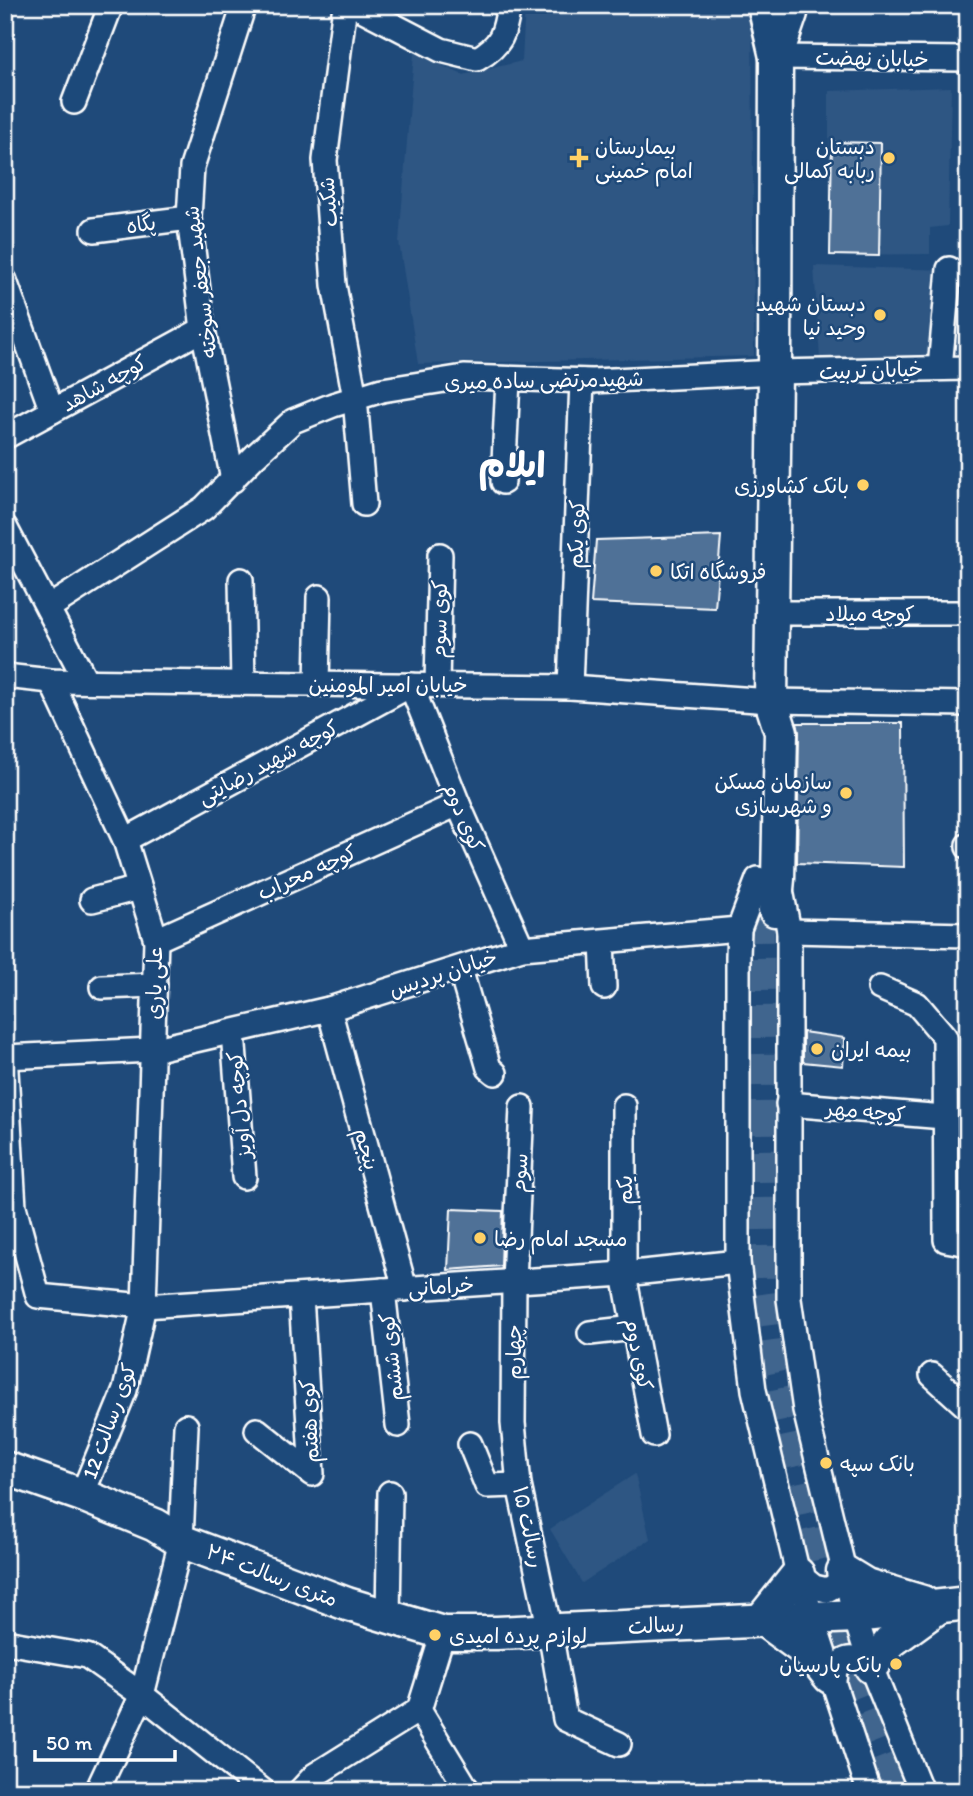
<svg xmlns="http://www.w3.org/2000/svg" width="973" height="1796" viewBox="0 0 973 1796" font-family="Itim,'Playpen Sans Arabic',sans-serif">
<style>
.built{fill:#2e5683}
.building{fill:#507197;stroke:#fff;stroke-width:2}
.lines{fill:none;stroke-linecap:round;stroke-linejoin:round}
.secondary-tunnel{stroke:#41658e;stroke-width:32;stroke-dasharray:32 16;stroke-linecap:butt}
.minor-casing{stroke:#fff;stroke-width:28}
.secondary-casing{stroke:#fff;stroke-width:37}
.minor{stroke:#1f4a7a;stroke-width:23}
.secondary{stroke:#1f4a7a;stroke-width:32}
.poi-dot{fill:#ffd166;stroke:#1f4a7a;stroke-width:2.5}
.labels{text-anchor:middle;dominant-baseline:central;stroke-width:5;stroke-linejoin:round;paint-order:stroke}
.street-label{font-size:21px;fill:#fff;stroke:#1f4a7a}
.poi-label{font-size:21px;fill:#fff;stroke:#1f4a7a;text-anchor:start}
.town-label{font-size:35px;font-weight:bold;fill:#fff;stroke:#1f4a7a}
</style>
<rect width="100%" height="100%" fill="#1f4a7a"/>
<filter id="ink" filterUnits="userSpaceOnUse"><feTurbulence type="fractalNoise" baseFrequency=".0143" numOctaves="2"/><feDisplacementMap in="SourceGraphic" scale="14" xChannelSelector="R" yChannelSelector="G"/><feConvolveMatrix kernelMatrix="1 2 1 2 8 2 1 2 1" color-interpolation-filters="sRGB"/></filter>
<g filter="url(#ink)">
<g class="built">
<polygon points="525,5 752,5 754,356 418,364 399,242 414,53 463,75 522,61"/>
<polygon points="951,87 948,226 930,228 930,254 829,255 829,91"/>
<polygon points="968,123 968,246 956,247"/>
<polygon points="968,262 968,358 955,358 961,263"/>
<polygon points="814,266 949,270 937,359 820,359"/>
<polygon points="635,1474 650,1539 582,1583 550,1529"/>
</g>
<g class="building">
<polygon points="832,142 881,143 879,256 830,255"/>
<polygon points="721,536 715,608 591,603 596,540"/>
<polygon points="797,723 903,723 904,867 797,863 799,732"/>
<polygon points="803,1032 845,1038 843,1066 803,1062"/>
<polygon points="451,1209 503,1211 501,1266 448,1270"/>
</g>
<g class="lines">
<polyline class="secondary-tunnel" points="758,910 762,1291 772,1366 815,1566 832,1631 845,1672 892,1791"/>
<g class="minor-casing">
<g id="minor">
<polyline points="345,5 325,160 334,285 355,398 364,504"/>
<path d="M354 5 441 50 477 59C502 45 505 33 509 5"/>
<polyline points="776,57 968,59"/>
<polyline points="74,102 111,5"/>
<polyline points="94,230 189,218"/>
<polyline points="5,281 52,411"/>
<polyline points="940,368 949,269"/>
<polyline points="5,437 203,329"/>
<polyline points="233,480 203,329 189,218 192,167 244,5"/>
<polyline points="503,482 508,380"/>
<polyline points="5,527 86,681"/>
<polyline points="241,580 243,683"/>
<polyline points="48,608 204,508 255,456 293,421 333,405 382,390 464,377 592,381 775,372 968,368"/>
<polyline points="772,613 968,613"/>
<polyline points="5,676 51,681 570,687 771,701 968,704"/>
<polyline points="51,681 125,840 156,940 144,1306 125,1390 82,1495"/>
<polyline points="317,684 319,597"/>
<polyline points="437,684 440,555"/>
<polyline points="570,687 582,381"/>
<polyline points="125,840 411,685 458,804 522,948"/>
<polyline points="968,847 968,845"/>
<polyline points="758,879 739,929 738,956 738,1262 754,1390 798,1574 869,1791"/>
<polyline points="781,890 789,931 789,1299 805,1410 855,1616 871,1667 921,1791"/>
<polyline points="92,900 139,888"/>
<polyline points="789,931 968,935"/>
<polyline points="156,940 458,804"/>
<polyline points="602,942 604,987"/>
<polyline points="460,969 489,1068 495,1073"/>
<polyline points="102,987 155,985"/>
<polyline points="880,988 917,1004 945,1037 946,1240 968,1244"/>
<polyline points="329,1009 405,1289"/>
<polyline points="233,1032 244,1177"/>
<polyline points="5,1053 14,1207 38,1296 144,1306 624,1274 738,1262"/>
<polyline points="5,1057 152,1050 329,1009 522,948 739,929"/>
<polyline points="788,1104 944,1117"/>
<polyline points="624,1106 624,1274 654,1435"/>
<polyline points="522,1107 514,1281 513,1423 519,1485 550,1631 565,1719 619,1744"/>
<polyline points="383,1290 398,1425"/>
<polyline points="590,1333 634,1328"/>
<polyline points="932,1375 966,1406 968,1404"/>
<polyline points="257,1430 312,1474 301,1296"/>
<polyline points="470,1444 487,1486 519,1485"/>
<polyline points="798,1574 814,1587 827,1590 836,1585 843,1571"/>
<polyline points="388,1617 390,1493"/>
<polyline points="5,1642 87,1656 142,1695 263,1791"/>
<path d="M830 1677C843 1656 849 1654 871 1667"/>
<polyline points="419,1710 467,1789"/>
<polyline points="97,1791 142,1695 181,1541 186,1426"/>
<polyline points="300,1791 315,1775 419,1710 443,1633"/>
</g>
</g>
<g class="secondary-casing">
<g id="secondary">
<polyline points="764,5 776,57 775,372 771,701 781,732 778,879 775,910"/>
<polyline points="776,57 791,13 792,5"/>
<polyline points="5,1468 82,1495 155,1525 181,1541 347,1604 443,1633 497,1633 855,1616 968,1603"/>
<polyline points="843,1571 866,1585 923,1602"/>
<polyline points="762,1619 813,1656 830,1677"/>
<polyline points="762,1619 798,1574"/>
<polyline points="871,1667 890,1642 937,1608"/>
</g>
</g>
<use href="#minor" class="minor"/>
<use href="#secondary" class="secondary"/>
</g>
</g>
<g class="poi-dot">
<path d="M575.5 147.5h7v7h7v7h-7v7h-7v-7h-7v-7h7z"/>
<circle cx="889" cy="158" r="7"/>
<circle cx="880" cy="315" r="7"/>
<circle cx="863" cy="485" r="7"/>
<circle cx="656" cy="571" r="7"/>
<circle cx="846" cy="793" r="7"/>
<circle cx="817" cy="1049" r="7"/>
<circle cx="480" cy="1238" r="7"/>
<circle cx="826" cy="1463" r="7"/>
<circle cx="435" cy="1635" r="7"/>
<circle cx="896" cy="1664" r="7"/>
</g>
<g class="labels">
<g class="street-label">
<text transform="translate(872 58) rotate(1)">خیابان نهضت</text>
<text transform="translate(328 202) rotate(-94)">شکیب</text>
<text transform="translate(141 224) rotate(-8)">پگاه</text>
<text transform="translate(200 282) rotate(-97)">شهید جعفر سوخته</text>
<text transform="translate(871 370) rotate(-2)">خیابان تربیت</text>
<text transform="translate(544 380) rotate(-1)">شهیدمرتضی ساده میری</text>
<text transform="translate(104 383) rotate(-29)">کوچه شاهد</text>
<text transform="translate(576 534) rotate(-88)">کوی یکم</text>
<text x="870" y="613">کوچه میلاد</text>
<text transform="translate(439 619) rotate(-89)">کوی سوم</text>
<text x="388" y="684">خیابان امیر المومنین</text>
<text transform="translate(268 762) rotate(-28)">کوچه شهید رضایتی</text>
<text transform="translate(464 817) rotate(67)">کوی دوم</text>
<text transform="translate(307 872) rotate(-24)">کوچه محراب</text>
<text transform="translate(443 973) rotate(-18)">خیابان پردیس</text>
<text transform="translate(154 983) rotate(-89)">علی یاری</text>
<text transform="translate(239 1105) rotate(-95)">کوچه دل آویز</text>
<text transform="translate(866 1111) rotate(5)">کوچه مهر</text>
<text transform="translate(367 1149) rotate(75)">پنجم</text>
<text transform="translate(519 1173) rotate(-87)">سوم</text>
<text transform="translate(624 1190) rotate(-90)">یکم</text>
<text transform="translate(441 1286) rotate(-4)">خرامانی</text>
<text transform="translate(513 1352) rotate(-90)">چهارم</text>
<text transform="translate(639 1354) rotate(79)">کوی دوم</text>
<text transform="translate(391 1357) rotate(-96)">کوی ششم</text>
<text transform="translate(109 1421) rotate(-70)">کوی رسالت 12</text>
<text transform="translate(309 1421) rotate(-93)">کوی هفتم</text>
<text transform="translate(529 1527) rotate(78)">رسالت ۱۵</text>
<text transform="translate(272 1575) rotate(21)">۲۴ متری رسالت</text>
<text transform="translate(656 1625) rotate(-3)">رسالت</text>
</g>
<g class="poi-label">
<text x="595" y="146">بیمارستان<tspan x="595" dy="24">امام خمینی</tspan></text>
<text x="875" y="146" text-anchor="end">دبستان<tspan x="875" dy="24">ربابه کمالی</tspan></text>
<text x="866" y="303" text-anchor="end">دبستان شهید<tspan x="866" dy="24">وحید نیا</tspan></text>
<text x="849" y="485" text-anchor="end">بانک کشاورزی</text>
<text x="670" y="571">فروشگاه اتکا</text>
<text x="832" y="781" text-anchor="end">سازمان مسکن<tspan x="832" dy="24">و شهرسازی</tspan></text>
<text x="831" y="1049">بیمه ایران</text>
<text x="494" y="1238">مسجد امام رضا</text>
<text x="840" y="1463">بانک سپه</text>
<text x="449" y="1635">لوازم پرده امیدی</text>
<text x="882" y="1664" text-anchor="end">بانک پارسیان</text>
</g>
<g class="town-label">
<text x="512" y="465">ایلام</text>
</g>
</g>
<rect width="973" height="1796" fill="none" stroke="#1f4a7a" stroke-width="28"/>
<rect x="14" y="14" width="945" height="1768" fill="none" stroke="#fff" stroke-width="2.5" filter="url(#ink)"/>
<path d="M35 1750v10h140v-10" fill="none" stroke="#ffffff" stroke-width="3.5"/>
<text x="46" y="1750" font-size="21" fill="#ffffff" stroke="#1f4a7a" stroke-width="5" paint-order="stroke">50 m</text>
</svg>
